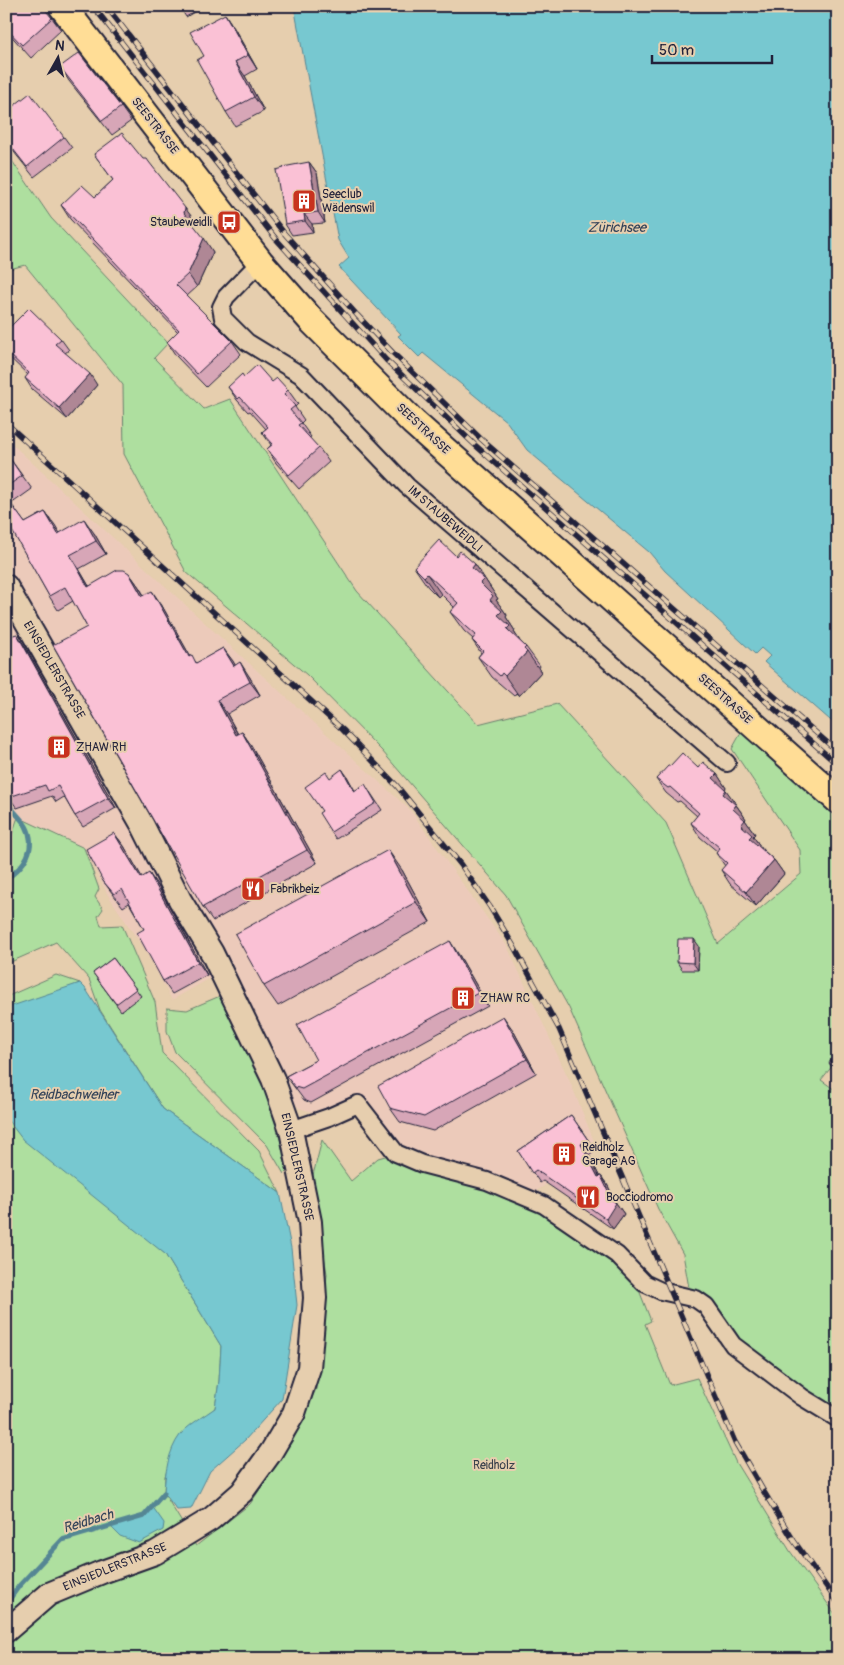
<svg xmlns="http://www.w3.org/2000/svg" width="844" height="1665" viewBox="0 0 844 1665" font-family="Pangolin,sans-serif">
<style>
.built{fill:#eccaba}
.green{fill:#aedf9f;stroke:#68806d}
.water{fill:#77c8d0;stroke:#558694}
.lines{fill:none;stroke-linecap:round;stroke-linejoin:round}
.stream{stroke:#558694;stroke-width:5}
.minor-casing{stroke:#22223b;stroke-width:20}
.secondary-casing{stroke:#22223b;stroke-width:26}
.primary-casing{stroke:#22223b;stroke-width:30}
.minor{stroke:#e6ceae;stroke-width:16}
.secondary{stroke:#e6ceae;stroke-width:22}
.primary{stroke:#ffdd96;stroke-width:26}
.rail-casing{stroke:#22223b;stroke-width:5.5}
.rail{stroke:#e6ceae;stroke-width:4;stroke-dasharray:11;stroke-linecap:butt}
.wall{fill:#d7a6b7;stroke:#22223b}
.shaded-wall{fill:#af8795;stroke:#22223b}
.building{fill:#fac1d5;stroke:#22223b}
.labels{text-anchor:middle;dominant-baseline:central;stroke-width:4;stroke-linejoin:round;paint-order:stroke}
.street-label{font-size:12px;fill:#22223b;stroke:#e6ceae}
.poi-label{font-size:12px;fill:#22223b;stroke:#e6ceae;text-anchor:start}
.park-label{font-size:12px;fill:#373e4a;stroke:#e6ceae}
.water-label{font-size:14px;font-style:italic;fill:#334359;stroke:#e6ceae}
</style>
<rect width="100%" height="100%" fill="#e6ceae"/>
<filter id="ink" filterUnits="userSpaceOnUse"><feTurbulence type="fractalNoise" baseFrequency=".02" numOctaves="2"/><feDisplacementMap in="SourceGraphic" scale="10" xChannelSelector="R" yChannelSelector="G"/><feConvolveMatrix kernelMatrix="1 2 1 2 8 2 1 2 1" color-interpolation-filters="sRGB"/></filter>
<g filter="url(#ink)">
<polygon class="built" points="13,445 206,624 410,810 507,946 571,1084 598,1151 536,1191 494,1175 422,1164 396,1153 355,1094 333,1106 312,1112 299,1108 285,1094 228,968 172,1000 144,949 108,895 84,848 18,817 6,809 6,453"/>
<g class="green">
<polygon points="6,152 51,218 168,343 154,358 204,409 230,399 357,591 478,724 557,704 666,823 718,944 801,874 800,850 732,749 742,731 838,815 838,1059 821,1080 838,1092 838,1413 742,1343 708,1301 689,1288 683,1254 658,1209 569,1008 506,895 382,751 307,675 186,572 124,454 123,385 25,265 6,270"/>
<polygon points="18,817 84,848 99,889 95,897 103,909 98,916 101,926 122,925 155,1002 162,1053 259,1151 280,1193 163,1109 100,1010 89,979 56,942 6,964 6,852"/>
<polygon points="56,975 80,983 6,1013 6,997"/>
<polygon points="220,996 263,1083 284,1153 287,1171 284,1174 267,1145 175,1052 167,1031 167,1008 187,1010"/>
<polygon points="6,1113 165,1254 221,1346 219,1381 215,1408 181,1434 165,1476 164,1493 196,1546 250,1504 293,1440 316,1389 327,1274 312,1179 322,1140 351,1181 378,1158 396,1153 544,1205 616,1260 639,1290 651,1321 645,1324 670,1385 697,1378 736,1463 790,1551 838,1618 838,1659 6,1659"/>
</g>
<g class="water">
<polygon points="294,6 838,6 838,727 764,662 770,656 761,648 755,654 665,571 649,552 527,450 507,422 423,353 419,357 398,336 401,334 339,267 349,258 338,240"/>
<path d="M80 983 85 988 163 1109 280 1193 291 1248 297 1305 282 1399 245 1440 210 1471 191 1509 177 1510 164 1493C165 1474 168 1451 180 1435 187 1426 205 1415 215 1408L219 1381 221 1346 165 1254 23 1140 6 1118V1008Z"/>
<polygon points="152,1506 164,1523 163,1530 139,1543 120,1536 110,1526 144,1516"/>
</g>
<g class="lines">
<g class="stream">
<path d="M6 802C12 810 21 818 26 826 38 848 24 867 6 879"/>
<polyline points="6,1604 19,1586 62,1540 144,1516 164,1493"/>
</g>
<g class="minor-casing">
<g id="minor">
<polyline points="260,262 226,297 221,307 223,318 247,342 301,375 407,486 727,763"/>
<polyline points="291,1130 329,1117 358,1104 396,1153 422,1164 487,1181 544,1205 617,1255 644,1283 661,1291 696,1299 706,1306 733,1345 802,1397 838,1419"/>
</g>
</g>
<g class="secondary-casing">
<polyline id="secondary" points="6,586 143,826 180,900 212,953 273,1079 291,1130 310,1222 315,1298 309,1368 294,1413 271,1452 242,1492 211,1519 155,1553 102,1572 49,1594 6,1631"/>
</g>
<g class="primary-casing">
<polyline id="primary" points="62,6 260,262 311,320 413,422 838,800"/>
</g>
<use href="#minor" class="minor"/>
<use href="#secondary" class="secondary"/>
<use href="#primary" class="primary"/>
<g class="rail-casing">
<g id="rail">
<polyline points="93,6 276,239 386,360 475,445 838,765"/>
<polyline points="106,6 284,233 357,315 394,354 481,439 838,752"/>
<polyline points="6,423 343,730 397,786 461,865 490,907 513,945 559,1029 735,1442 764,1492 794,1541 838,1603"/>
</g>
</g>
<use href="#rail" class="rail"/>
</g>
<g class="wall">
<polygon points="6,6 52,18 61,30 31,58 6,30 6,17 8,15 6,13"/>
<polygon points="179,6 204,6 186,17"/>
<polygon points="225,14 234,28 257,69 245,76 264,111 235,126 226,112 204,56"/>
<polygon points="60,67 121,107 131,121 112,135 69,81"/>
<polygon points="6,112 64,137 72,148 34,177 6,142"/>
<polygon points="94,154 143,159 195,221 193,225 213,252 197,287 187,296 232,341 241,354 206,387 176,356 167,342 178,332 70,219 61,205 95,197 113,180"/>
<polygon points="309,162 317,173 325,223 312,224 313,232 292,235 285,224"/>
<polygon points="6,331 61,339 69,350 65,353 97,385 67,419 32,389 25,378 28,375 6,354"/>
<polygon points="244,377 272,382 288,390 298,404 295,407 304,420 301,423 311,437 309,438 319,448 329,462 299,489 276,463 267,449 271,445 262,432 266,429 250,411 248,412 237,400 228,387"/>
<polygon points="6,453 32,489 11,504 25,523 45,512 59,533 94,533 106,554 79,569 89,586 129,573 139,587 144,595 161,604 190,656 197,663 223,648 235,665 249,676 260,695 227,714 238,734 242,732 251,745 317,863 213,921 203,907 87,627 73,601 58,610 49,596 12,530 6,534"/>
<polygon points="456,556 475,564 498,599 496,600 507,615 506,617 515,631 514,632 520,641 526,647 540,666 539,668 541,672 519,696 516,693 514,696 492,677 478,657 481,653 472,640 473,639 464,631 450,612 454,607 441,594 438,597 428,587 414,567"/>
<polygon points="6,613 12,624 6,627"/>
<polygon points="17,634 24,645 116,808 83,827 75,816 64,797 56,802 52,796 17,808 9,797"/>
<polygon points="670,766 698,768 717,774 726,788 725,789 746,819 745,820 755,834 753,836 762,849 774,860 784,874 756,906 730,884 721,870 725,866 716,853 718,852 700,837 691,823 697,816 680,801 677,802 666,793 656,779"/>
<polygon points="342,769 355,791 370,792 382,810 336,839 331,832 322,811"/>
<polygon points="114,833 124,846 142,878 158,886 207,975 172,994 163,981 144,929 129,903 123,907 103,881"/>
<polygon points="402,870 430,922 278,1006 264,986"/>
<polygon points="699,946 698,970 682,970 677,962"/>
<polygon points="459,955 488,1006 311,1103 304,1100 286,1076 316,1060"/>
<polygon points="113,958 141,996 121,1011 93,973"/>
<polygon points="513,1030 536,1073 433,1131 400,1122 390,1108"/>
<polygon points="838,1052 838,1073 834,1070 829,1063"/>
<polygon points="571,1115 595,1150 589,1155 599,1176 601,1176 608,1186 616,1203 624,1214 613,1229 543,1181 540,1183 518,1151"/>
</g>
<g class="shaded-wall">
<polygon points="225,14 234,28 257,69 248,55"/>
<polygon points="235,62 245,76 264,111 254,97"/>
<polygon points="309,162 317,173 325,223 318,212"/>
<polygon points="185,208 195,221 193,227 184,213"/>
<polygon points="304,214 312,224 313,232 305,221"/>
<polygon points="204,238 213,252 197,287 188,274"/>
<polygon points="90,374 97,385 67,419 59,408"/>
<polygon points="45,512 55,525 68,547 58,534"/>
<polygon points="84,519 94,533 106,554 96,541"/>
<polygon points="70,555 79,569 97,600 88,587"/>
<polygon points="475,564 498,599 496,600 507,615 506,617 515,631 514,632 523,646 521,649 498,615 480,583 472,568"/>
<polygon points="129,573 139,587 152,610 142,596"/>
<polygon points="427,574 441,594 438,597 424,577"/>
<polygon points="152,591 161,604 198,670 189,657"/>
<polygon points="17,634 24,645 116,808 108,798"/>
<polygon points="223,648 233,661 243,679 234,666"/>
<polygon points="527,652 541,672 519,696 505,676"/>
<polygon points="240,662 249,676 260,695 250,682"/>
<polygon points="217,700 227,714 245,748 236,735"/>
<polygon points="242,732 251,745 317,863 307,850"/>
<polygon points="342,769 347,776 359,798 354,791"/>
<polygon points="717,774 726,788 723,792 713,778"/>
<polygon points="726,790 736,804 733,808 723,794"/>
<polygon points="736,805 746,819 745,820 755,834 753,836 762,849 759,852 741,825 733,809"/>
<polygon points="114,833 124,846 150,891 141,878"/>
<polygon points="388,850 402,870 430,922 416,902"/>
<polygon points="774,860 784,874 756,906 746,892"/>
<polygon points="149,873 158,886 207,975 198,962"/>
<polygon points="694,939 699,946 698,970 693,963"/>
<polygon points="450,941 459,955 488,1006 478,993"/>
<polygon points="503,1016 513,1030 536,1073 527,1059"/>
<polygon points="581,1144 589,1155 605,1188 598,1177"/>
<polygon points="601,1176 608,1186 616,1203 624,1214 613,1229 606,1219 609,1198"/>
</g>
<g class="building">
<polygon points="6,6 42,6 52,18 22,45 6,28 6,17 9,14 6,11"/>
<polygon points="225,14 248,55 235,62 254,97 226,112 197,60 204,56 190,32"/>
<polygon points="79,53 121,107 102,121 60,67"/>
<polygon points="30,93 64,137 27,167 6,140 6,112"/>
<polygon points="122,133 143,159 147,159 149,162 185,208 184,213 204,238 188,274 176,285 232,341 197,374 167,342 179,330 61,205 82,185 95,197 113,180 94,154"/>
<polygon points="309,162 318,212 304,214 305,221 285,224 276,170 284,168 283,167"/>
<polygon points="29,308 61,339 55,344 90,374 59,408 25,378 29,373 6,351 6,331"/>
<polygon points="257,365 272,382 277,378 288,390 284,394 295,406 290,410 301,423 298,425 319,448 289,475 267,449 273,444 262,432 268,427 240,397 238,399 228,387 242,374 244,377"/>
<polygon points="6,453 22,476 6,487"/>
<polygon points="6,497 25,523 45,512 58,534 84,519 96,541 70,555 88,587 117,570 124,570 129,573 142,596 152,591 189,657 192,655 196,663 223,648 234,666 240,662 250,682 217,700 236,735 242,732 307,850 203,907 53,645 87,627 65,587 49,596 6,520"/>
<polygon points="439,540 456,556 460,551 475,564 472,568 484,579 480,583 493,596 490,600 502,611 498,615 510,626 507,629 526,647 524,649 527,652 505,676 502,673 500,676 478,657 483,651 472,640 476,635 450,612 458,603 427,574 424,577 414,567"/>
<polygon points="17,634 108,798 75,816 58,786 48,791 45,785 9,797 6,788 6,637"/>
<polygon points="682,753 698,768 703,762 717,774 713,778 726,790 723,794 736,805 733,809 745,820 741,825 752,835 749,838 774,860 746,892 721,870 727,863 716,853 720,848 691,823 699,813 670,787 668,788 656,779 668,766 670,766"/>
<polygon points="342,769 354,791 365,784 376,803 331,832 319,813 322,811 305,787 326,772 330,778"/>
<polygon points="114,833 141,878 149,873 198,962 163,981 137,933 144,929 122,889 114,894 103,881 86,849"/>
<polygon points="388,850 416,902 264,986 235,934"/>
<polygon points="678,939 694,939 693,963 677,962"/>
<polygon points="450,941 478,993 302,1089 295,1087 286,1076 316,1060 297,1025"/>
<polygon points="113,958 136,989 116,1004 93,973"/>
<polygon points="503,1016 527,1059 424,1117 390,1108 378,1086"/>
<polygon points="838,1052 838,1069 829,1063"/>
<polygon points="571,1115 588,1140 581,1144 598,1177 601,1176 610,1195 609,1198 616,1203 606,1219 536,1170 532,1173 518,1151"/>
</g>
</g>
<defs>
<g id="building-square" transform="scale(1.25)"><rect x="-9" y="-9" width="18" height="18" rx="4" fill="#c8321e" stroke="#e6ceae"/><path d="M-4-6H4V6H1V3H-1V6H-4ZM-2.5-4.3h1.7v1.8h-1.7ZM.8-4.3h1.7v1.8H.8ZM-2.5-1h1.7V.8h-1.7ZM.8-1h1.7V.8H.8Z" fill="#fff"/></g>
<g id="bus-square" transform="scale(1.25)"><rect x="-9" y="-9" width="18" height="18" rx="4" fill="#c8321e" stroke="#e6ceae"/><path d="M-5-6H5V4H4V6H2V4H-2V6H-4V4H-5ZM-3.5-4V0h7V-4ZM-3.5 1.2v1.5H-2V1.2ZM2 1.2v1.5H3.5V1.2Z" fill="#fff"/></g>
<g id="restaurant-square" transform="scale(1.25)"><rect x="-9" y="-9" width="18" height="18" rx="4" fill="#c8321e" stroke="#e6ceae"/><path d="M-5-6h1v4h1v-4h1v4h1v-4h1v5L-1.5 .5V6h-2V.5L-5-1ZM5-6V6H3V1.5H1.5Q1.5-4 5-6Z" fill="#fff"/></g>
</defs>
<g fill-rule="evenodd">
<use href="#building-square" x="304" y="201"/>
<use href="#bus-square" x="229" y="222"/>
<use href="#building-square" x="59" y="747"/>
<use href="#restaurant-square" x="253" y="889"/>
<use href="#building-square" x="463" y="998"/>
<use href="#building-square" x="564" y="1154"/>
<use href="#restaurant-square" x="588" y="1197"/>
</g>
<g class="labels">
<g class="street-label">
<text transform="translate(155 126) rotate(52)">SEESTRASSE</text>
<text transform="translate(423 429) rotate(43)">SEESTRASSE</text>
<text transform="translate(445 519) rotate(41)">IM STAUBEWEIDLI</text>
<text transform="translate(54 670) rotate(60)">EINSIEDLERSTRASSE</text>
<text transform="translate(725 699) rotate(42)">SEESTRASSE</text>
<text transform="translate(297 1167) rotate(77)">EINSIEDLERSTRASSE</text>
<text transform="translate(115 1567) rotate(-22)">EINSIEDLERSTRASSE</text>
</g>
<g class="poi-label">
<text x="322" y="194">Seeclub<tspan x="322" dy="14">Wädenswil</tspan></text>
<text x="212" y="222" text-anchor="end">Staubeweidli</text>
<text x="76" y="747">ZHAW RH</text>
<text x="270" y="889">Fabrikbeiz</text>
<text x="480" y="998">ZHAW RC</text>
<text x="582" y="1147">Reidholz<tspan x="582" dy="14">Garage AG</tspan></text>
<text x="606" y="1197">Bocciodromo</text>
</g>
<g class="park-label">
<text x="494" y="1465">Reidholz</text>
</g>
<g class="water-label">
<text x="617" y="227">Zürichsee</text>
<text x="74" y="1094">Reidbachweiher</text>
<text transform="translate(88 1521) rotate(-17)">Reidbach</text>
</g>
</g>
<rect width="844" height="1665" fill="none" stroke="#e6ceae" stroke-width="25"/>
<rect x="12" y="12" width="819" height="1640" fill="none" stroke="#22223b" stroke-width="2" filter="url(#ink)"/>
<g transform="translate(58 58) rotate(8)" stroke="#e6ceae" stroke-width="4" paint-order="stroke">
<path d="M0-4L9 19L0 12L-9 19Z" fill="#22223b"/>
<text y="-8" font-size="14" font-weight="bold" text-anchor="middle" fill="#22223b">N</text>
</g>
<path d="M652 55v8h120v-8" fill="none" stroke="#22223b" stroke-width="2.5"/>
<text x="659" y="55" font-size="15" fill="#22223b" stroke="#e6ceae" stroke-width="4" paint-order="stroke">50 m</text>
</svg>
